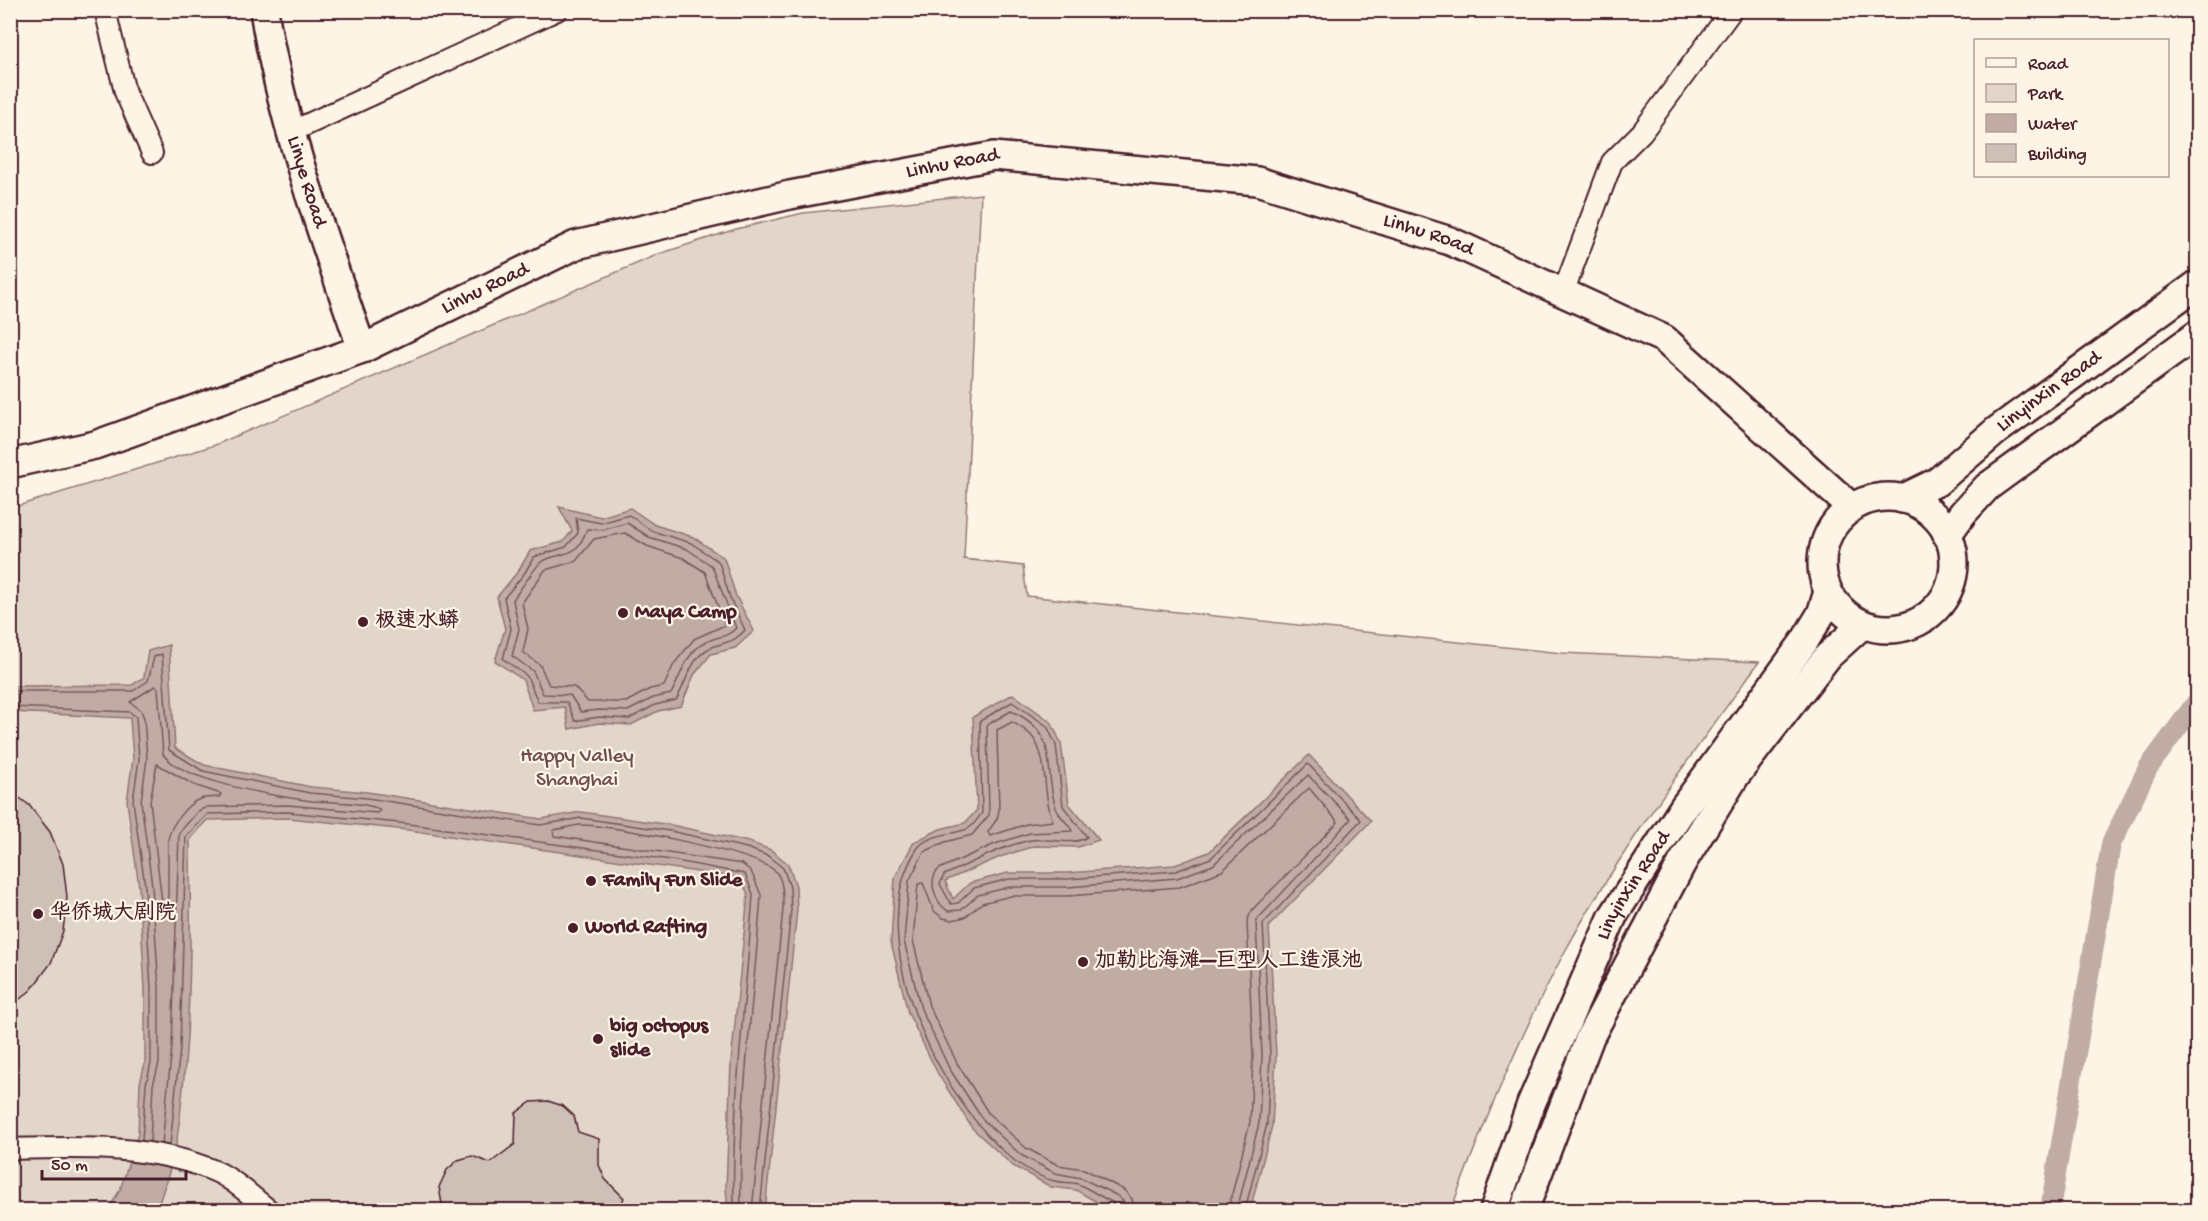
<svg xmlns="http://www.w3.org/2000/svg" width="2208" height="1221" viewBox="0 0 2208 1221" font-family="'Gochi Hand','LXGW WenKai TC',sans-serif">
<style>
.green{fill:#e2d5ca;stroke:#967a7a;stroke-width:1.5}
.water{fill:#c0aca5;stroke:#917474;stroke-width:1.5}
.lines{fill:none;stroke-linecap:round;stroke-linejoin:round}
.shore{stroke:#79575c;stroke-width:1.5}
.canal{stroke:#c0aca5;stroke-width:20}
.building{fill:#cfc0b7;stroke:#4a1f2b;stroke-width:1.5}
.street-casing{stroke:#4a1f2b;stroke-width:24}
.secondary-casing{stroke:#4a1f2b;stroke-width:32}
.street{stroke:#fcf5e5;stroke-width:20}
.secondary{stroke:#fcf5e5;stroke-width:27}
.poi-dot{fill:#4a1f2b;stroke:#fcf5e5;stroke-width:2}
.labels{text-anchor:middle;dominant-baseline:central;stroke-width:4.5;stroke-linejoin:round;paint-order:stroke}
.street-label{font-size:21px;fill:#4a1f2b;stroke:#fcf5e5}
.poi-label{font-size:21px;font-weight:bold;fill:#4a1f2b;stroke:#fcf5e5;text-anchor:start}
.park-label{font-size:21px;fill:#704c53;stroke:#fcf5e5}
</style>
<rect width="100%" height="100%" fill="#fcf5e5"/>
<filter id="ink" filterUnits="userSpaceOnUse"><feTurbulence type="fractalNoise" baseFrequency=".0167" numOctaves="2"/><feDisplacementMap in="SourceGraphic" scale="12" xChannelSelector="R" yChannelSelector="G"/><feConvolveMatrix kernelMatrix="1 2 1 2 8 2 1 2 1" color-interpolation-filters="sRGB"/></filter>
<g filter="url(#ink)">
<path class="green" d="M981 194 964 559 1023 566 1027 596 1562 653 1759 662C1690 757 1618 853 1562 957 1519 1038 1483 1124 1451 1210H11V508L215 445 659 254 736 229 803 213Z"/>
<g class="water">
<polygon points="559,507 601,517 630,508 655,525 693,537 724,558 736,596 754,631 735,648 711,654 694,675 681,706 658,711 631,725 599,723 569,729 565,707 533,710 523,680 495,661 505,629 497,597 519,570 530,551 563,542 572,531"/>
<path d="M169 645 175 748 204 765 311 787 367 792 541 819 581 812 671 825 749 842 771 850 788 864 796 886 797 910 765 1210H728L726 1188 731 1063 748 894 740 878 408 830 288 818 207 820 190 840C191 941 191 1045 176 1145 172 1167 163 1189 157 1210H108L120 1190 138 1134 140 1083 145 1063V989L139 887 127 801 133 759 130 718 11 712 10 686 132 685 144 677 148 651Z"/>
<polygon points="1013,694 1051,722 1061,743 1069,804 1099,840 1078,847 1034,846 1000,857 945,881 953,899 970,883 1008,873 1067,873 1175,865 1209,852 1309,755 1371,821 1269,926 1276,1055 1272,1126 1250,1210 1120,1210 1102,1205 1076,1190 1051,1187 1013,1166 972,1128 938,1074 908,1013 891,942 895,877 914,842 940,829 965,823 977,810 973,717"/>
</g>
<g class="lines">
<g class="shore">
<path d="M629 515 652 531 691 543 719 562 730 598 745 630C731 646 724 640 708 649 690 659 686 684 676 700L655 705 629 719 599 717 575 721 567 702H538L527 676 503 659 511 629 504 598 524 574 534 557 566 547 578 533 576 518 601 523Z"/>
<path d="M627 523 649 537 687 549 712 566 736 628C727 638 717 636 706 642 686 651 680 678 671 694L653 698 628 711 599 710 581 712 570 695 543 694 533 671 512 656 519 629 513 600C516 595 538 564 541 562 564 549 575 562 587 529L603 530Z"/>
<polygon points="625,533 647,546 683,558 705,572 725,625 694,639 674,664 664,686 650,689 626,702 588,702 574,687 549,685 540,665 523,652 528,629 522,603 545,570 576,561 594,539"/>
<polyline points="10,691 133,691 148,681 154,657 162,654 169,750 203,771 310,793 367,798 540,825 581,818 670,831 747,848 768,856 783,868 790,887 791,910 760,1210"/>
<polyline points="10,707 130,712 136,717 139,759 133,801 145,886 151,989 151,1063 146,1084 142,1141"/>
<path d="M1012 722C1019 726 1030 732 1034 739 1049 762 1042 797 1053 821L1027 824 990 836 988 832 997 819 999 810 997 730Z"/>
<path d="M157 764 194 785 221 794 219 797C213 798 206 797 200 799 186 804 170 826 168 840V902L165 905 162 902 150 801Z"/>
<path d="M150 1142 153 1085 159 1063V988L152 886 141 801 147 759 144 718 141 710 130 702 155 686 158 688 163 754C180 781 279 797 312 801 326 802 371 802 380 810L377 813 288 805 207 807 198 811 179 833 172 1047 162 1144"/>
<path d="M170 1145 180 1048 186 836 208 814 288 812 409 824 671 860 745 874 753 894C746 1000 731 1105 734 1210"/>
<path d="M741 1210C738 1105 754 1000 761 895L751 871 742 864 554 836 553 830C562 829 571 826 580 825 609 824 757 853 775 871 784 880 783 897 783 910L752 1210"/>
<path d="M1117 1210 1114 1203C1102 1198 1090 1189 1078 1184 1071 1182 1063 1183 1055 1181 1043 1179 1025 1168 1015 1161 940 1102 859 938 917 849 927 834 952 835 967 829 973 827 978 818 982 813L980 721 1012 702 1047 726 1056 745 1063 806 1087 837C1071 847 1049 837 1031 840 1001 846 972 863 944 875L940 884 951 904 958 903 974 888 1009 879H1067L1176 871 1211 858 1308 764 1361 820 1263 924 1270 1055 1267 1124 1245 1210"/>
<path d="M1125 1210 1123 1201 1116 1195 1081 1178 1055 1173 1021 1155 983 1120 949 1068 921 1009 904 941 909 881 924 852 945 842 972 835 989 815 987 725 1011 711C1062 733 1042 767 1056 808 1059 817 1069 823 1072 831L1030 833 995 844 939 869C927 880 935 903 948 911L961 910 978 895 1010 887H1068L1177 878 1213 865 1308 775 1351 819 1256 921 1262 1055 1259 1123 1237 1210"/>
<polyline points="1134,1210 1132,1199 1124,1190 1084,1169 1058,1165 1026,1148 989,1114 957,1063 929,1006 913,940 918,884 923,883 934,911 943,918 952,920 965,917 982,903 1011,896 1068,896 1180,887 1222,871 1309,788 1338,822 1252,910 1247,921 1253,1056 1250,1122 1228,1210"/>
</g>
<polyline class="canal" points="2050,1210 2111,844 2148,768 2198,700"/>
</g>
<g class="building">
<polygon points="10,791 29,805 50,832 63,864 67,897 63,931 51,963 31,990 10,1007"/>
<polygon points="548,1101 563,1106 574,1116 578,1132 599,1139 599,1165 605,1179 624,1198 618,1210 443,1210 439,1187 447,1170 458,1160 472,1156 490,1163 515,1144 516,1113 531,1102"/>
</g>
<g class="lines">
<g class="street-casing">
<g id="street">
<polyline points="105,10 125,92 152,153"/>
<polyline points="293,131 557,10"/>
<polyline points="1563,293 1612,162 1642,132 1732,10"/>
<path d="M10 1149C78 1147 154 1144 217 1172 235 1180 253 1198 269 1210"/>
</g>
</g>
<g class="secondary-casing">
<g id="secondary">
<path id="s1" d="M264 10C282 126 324 239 362 349"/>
<path id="s2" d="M10 464 95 445 362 349 576 245 790 195 994 156 1257 181 1450 241 1664 339 1851 507"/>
<circle cx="1888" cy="563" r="66"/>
<path id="s3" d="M1902 499 1937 482 1996 431 2198 284"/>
<polyline points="1947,535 1963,513 1987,487 2198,334"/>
<path id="s4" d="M1494 1210 1531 1104 1613 916 1683 808 1804 642 1821 614 1828 592"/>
<polyline points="1524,1210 1590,1037 1682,863 1736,775 1828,656 1862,625"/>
</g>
</g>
<use href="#street" class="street"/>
<use href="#secondary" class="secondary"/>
</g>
</g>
<g class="poi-dot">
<circle cx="623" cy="613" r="6"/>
<circle cx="363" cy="622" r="6"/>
<circle cx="591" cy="881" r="6"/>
<circle cx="38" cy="914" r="6"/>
<circle cx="573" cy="928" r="6"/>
<circle cx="1083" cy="962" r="6"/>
<circle cx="598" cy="1039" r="6"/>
</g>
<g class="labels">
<g class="street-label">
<text stroke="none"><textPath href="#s2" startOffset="994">Linhu Road</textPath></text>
<text stroke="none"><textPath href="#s1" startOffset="177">Linye Road</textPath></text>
<text stroke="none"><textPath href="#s2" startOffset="1480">Linhu Road</textPath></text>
<text stroke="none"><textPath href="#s2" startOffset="508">Linhu Road</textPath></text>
<text stroke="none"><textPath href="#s3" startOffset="183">Linyinxin Road</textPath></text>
<text stroke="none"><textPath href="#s4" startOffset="354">Linyinxin Road</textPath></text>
</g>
<g class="poi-label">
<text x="635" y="613">Maya Camp</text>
<text x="375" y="622">极速水蟒</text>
<text x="603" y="881">Family Fun Slide</text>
<text x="50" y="914">华侨城大剧院</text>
<text x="585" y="928">World Rafting</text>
<text x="1095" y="962">加勒比海滩—巨型人工造浪池</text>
<text x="610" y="1027">big octopus<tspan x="610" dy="24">slide</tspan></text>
</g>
<g class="park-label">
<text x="577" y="757">Happy Valley<tspan x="577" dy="24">Shanghai</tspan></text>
</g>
</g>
<rect width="2208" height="1221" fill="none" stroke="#fcf5e5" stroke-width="36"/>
<rect x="18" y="18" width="2172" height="1185" fill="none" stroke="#4a1f2b" stroke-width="2" filter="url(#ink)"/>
<rect x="1974" y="39" width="195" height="138" fill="#fcf5e5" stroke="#b59f9b" stroke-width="1.5"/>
<rect x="1986" y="58" width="30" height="9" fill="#fcf5e5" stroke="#b59f9b" stroke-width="1.5"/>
<text x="2028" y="69" font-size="18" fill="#4a1f2b">Road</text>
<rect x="1986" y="84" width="30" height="18" fill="#e2d5ca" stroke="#b59f9b" stroke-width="1.5"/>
<text x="2028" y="99" font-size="18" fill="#4a1f2b">Park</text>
<rect x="1986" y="114" width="30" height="18" fill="#c0aca5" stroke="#b59f9b" stroke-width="1.5"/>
<text x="2028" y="129" font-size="18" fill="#4a1f2b">Water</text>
<rect x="1986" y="144" width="30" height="18" fill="#cfc0b7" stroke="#b59f9b" stroke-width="1.5"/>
<text x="2028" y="159" font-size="18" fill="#4a1f2b">Building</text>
<path d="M42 1170v9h144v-9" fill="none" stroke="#4a1f2b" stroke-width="3"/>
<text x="51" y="1170" font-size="18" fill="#4a1f2b" stroke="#fcf5e5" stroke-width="4.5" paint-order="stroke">50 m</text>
</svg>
